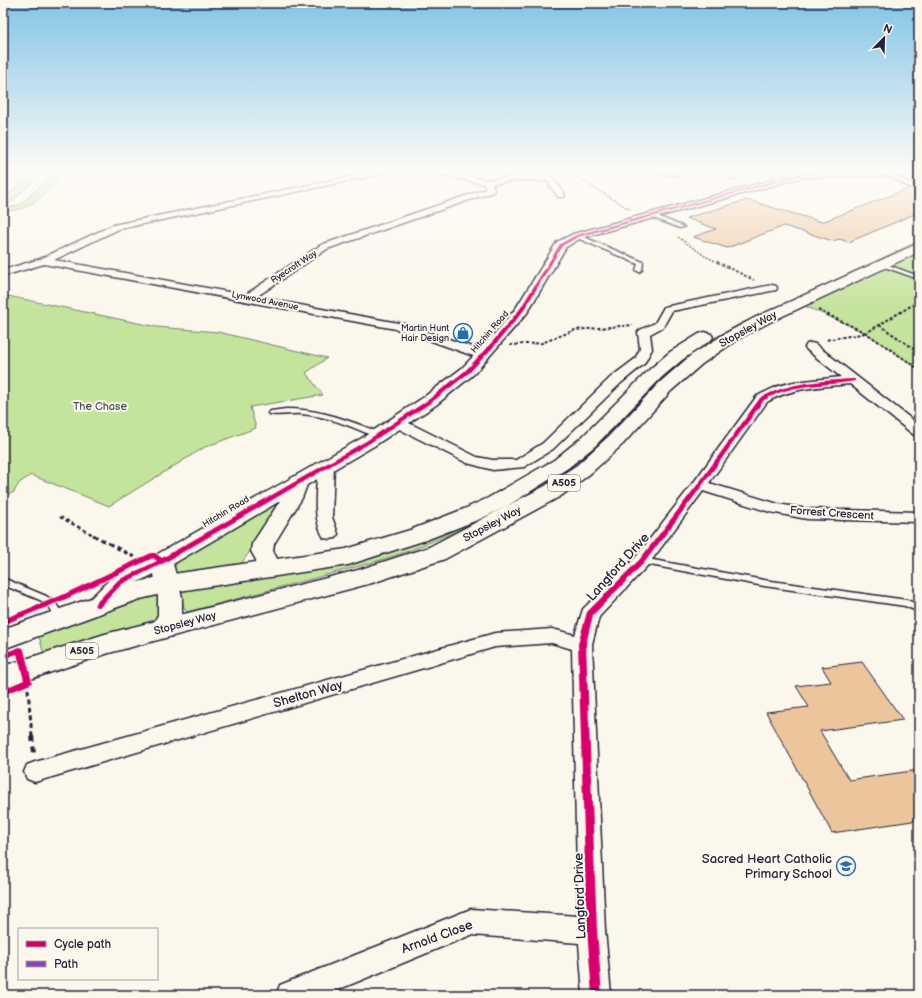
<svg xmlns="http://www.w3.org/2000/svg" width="922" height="998" viewBox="0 0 922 998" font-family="'Balsamiq Sans',sans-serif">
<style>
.green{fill:#c4e39c;stroke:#73826c}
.building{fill:#edc59d;stroke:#22223b}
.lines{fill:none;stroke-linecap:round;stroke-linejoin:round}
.service-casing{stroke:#22223b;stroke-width:3}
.minor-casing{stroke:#22223b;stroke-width:3}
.tertiary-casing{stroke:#22223b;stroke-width:3}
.primary-casing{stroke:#22223b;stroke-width:3}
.path-far4{stroke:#22223b;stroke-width:1.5;stroke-dasharray:2 1.5;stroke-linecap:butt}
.path-far3{stroke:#22223b;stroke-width:2;stroke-dasharray:3 2;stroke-linecap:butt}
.path-far2{stroke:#22223b;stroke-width:2.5;stroke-dasharray:3.5 3;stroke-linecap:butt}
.path-far1{stroke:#22223b;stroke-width:3;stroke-dasharray:5 3.5;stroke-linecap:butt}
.path{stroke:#22223b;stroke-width:4;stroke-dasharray:6 4.5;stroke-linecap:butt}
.service{fill:#fbf7ec;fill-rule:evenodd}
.minor{fill:#fbf7ec;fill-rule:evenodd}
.tertiary{fill:#fbf7ec;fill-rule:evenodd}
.primary{fill:#fbf7ec;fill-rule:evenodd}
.quiet{stroke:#8e44ad;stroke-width:2.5;stroke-dasharray:5.5 2.5;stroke-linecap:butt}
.cycleway-casing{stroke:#fbf7ec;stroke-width:2}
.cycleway{fill:#d6006c;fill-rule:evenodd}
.labels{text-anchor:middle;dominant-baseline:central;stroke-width:4;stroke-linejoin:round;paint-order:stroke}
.far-street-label{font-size:9px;fill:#22223b;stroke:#fbf7ec}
.far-poi-label{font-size:9px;fill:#22223b;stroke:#fbf7ec;text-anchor:end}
.shield{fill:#fbf7ec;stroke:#636270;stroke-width:1}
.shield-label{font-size:10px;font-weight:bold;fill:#22223b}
.street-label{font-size:11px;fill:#22223b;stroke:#fbf7ec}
.park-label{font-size:11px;fill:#4a5253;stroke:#fbf7ec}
.near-street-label{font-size:13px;fill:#22223b;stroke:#fbf7ec}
.near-poi-label{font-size:13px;fill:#22223b;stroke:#fbf7ec;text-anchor:end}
</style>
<rect width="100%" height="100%" fill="#fbf7ec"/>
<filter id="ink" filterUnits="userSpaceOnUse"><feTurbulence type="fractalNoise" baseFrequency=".025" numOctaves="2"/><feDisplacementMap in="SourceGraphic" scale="8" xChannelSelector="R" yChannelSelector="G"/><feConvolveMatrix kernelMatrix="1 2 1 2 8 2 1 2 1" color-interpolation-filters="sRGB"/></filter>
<g filter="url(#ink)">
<g class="green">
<path d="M34 172H43L6 207H12L20 205 55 172H65C45 191 33 212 3 211V199Z"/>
<polygon points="919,241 919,243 769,312 615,431 587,458 563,476 530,496 479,522 409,551 371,563 187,612 185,610 179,592 182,589 226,581 300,572 372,558 454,529 535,489 581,457 655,383 705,343 738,325"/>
<polygon points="919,250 919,369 866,333 805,306"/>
<polygon points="3,295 157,327 218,332 327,358 306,373 323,395 250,407 256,428 205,447 109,506 31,475 19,483 14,492 3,497"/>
<polygon points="274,503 280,505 267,528 240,565 180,574 174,572 173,570 177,563 184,556"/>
<polygon points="158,594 159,614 155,620 44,655 39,636"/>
</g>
<g class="building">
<polygon points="910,188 919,191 919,212 849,242 839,239 833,241 784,226 727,248 693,237 716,229 686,218 747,200 822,222"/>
<polygon points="862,662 903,720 820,731 849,780 919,770 919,820 832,833 766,712 809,707 796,686 831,682 822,667"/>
</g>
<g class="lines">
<g class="service-casing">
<g id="service">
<polygon points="649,172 659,172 682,175 680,176"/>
<polygon points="740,172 744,172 733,179 731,179 731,177"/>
<path d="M884 172C889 171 912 185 919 188V190L903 184Z"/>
<polygon points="648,214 652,214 684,227 680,228 648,216"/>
<polygon points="575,235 579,235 643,262 642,270 639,272 636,270 638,264 575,237"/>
<polygon points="879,263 883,263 918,276 913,277 879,265"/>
<path d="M286 409C313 409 337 416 363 426 369 429 378 431 383 435L382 437H376C352 427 328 416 301 414 293 413 273 417 268 413L271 411Z"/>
<polygon points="642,558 764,580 907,600 919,605 919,612 905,606 764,586 639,563 638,561 639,559"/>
<polygon points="3,578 46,596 54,601 66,619 64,621 61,622 58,621 48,605 40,600 3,585"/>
</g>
</g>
<g class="minor-casing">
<g id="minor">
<polygon points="372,172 385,172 381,174 119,229 54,260 245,295 321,245 486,189 484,184 438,174 434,172 448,172 488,180 527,175 553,177 565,195 564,197 558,197 547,181 519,180 492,184 494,190 493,192 327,249 256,297 404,324 487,352 489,355 487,358 479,358 401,330 44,264 3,276 3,270 40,259 113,225"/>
<polygon points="766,172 775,172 786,179 782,181"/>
<polygon points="787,172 803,172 807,174 803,176 788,174"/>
<polygon points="772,285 776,286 777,288 776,290 672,311 663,327 650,334 652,349 644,364 621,383 553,449 524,467 493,470 467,463 393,426 391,423 393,420 398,419 403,420 477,457 493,460 516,460 543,443 611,377 635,359 640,349 638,332 640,330 655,323 664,307"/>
<path d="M811 343 815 344 919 425V436L914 435 850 384C821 387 793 387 767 402L709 483 778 504 807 509 919 512V522L807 519 770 512 703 491 648 565 599 617 592 644 605 930 611 995H583L579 943 471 935 325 995H276L280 985 471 909 578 916 572 649 552 643 495 647 35 782 27 779 24 772 27 765 35 762 495 633 552 629 575 635 583 609 636 557 694 482 757 396 778 386 794 382 841 377 807 350 805 347 807 344Z"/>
<path d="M326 460 331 462 334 465 332 517 338 534 336 538 330 539 324 538C311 517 317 488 318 465L321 462Z"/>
</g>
</g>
<g class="tertiary-casing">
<path id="tertiary" d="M801 172H919V175L803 177 581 238 566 247 527 313 474 374 436 405 374 446 307 485 302 498 274 544 273 551 282 568 279 573 271 575 263 573 251 551 252 544 280 501 173 564 182 597V616L171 635 162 638 153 635 150 629 158 615V597L154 574C145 579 135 582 128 588 114 599 111 617 90 611L86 605 90 599 112 577 154 556 362 438 424 397 462 368 490 339 516 308 557 242 573 234Z"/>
</g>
<g class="primary-casing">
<g id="primary">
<polygon points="919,243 919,252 768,323 738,339 702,364 671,391 623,444 591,473 561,496 445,559 372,583 109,653 3,688 3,666 105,634 358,570 429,547 545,486 577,465 609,436 659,383 690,356 726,333 756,317"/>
<polygon points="705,332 711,334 713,337 711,340 682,360 662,377 595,446 568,468 504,508 480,519 426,540 348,565 166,593 140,599 3,649 3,629 134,583 166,575 346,549 410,530 464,509 488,498 554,460 581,438 650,369 670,352 699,334"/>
</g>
</g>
<g class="path-far4">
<polyline points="568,172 631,210"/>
<polyline points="678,237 705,256 719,263"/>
</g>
<g class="path-far3">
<polyline points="717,262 754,280"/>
<polyline points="919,301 866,333 919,369"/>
<polyline points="818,310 866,333 826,340"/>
<polyline points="879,325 919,352"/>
<polyline points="510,345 542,343 575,330 633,325"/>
</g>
<polyline class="path-far2" points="60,517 95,536"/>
<g class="path-far1">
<polyline points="93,535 134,557"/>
<polyline points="28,689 32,737"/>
</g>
<polyline class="path" points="32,736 34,753"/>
<use href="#service" class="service"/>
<use href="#minor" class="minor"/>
<use href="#tertiary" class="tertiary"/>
<use href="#primary" class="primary"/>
<polyline class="quiet" points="3,177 10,172"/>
<g class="cycleway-casing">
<g id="cycleway">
<polygon points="847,172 919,172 919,173 863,173 803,175 578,237 562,246 524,310 497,343 470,372 432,402 370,443 164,563 122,584 100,607 96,607 94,605 118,580 157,561 153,558 64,600 3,625 3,619 60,596 151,553 155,553 162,558 366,441 428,400 466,370 493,341 520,309 560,244 576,235 803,173"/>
<path d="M853 379H855V381C821 387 796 382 764 400L702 486 644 563 593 615 586 644 597 930 602 995H592L587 930 578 644 587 612 640 559 698 484 760 398C789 382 821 381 853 379Z"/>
<polygon points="20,647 23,648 24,650 32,682 31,684 3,695 3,689 24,680 17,654 3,659 3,653"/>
</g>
</g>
<use href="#cycleway" class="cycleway"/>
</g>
</g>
<linearGradient id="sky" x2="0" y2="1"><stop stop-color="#83c5e7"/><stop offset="0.55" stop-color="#fdfbf6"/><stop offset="1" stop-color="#fdfbf6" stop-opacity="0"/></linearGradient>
<rect width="922" height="311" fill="url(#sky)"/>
<defs>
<g id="shop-ring" transform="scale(1)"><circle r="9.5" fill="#fbf7ec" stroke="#1f6fb2" stroke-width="1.5"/><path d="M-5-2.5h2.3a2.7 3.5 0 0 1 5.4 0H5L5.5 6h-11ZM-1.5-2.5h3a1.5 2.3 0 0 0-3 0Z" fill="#1f6fb2"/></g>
<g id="school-ring" transform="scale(1)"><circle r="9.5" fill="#fbf7ec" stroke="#1f6fb2" stroke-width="1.5"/><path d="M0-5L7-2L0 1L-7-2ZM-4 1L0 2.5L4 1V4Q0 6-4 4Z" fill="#1f6fb2"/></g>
</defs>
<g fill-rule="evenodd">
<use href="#shop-ring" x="463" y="333"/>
<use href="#school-ring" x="846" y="866"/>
</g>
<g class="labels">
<g class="far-street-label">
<text transform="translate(294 267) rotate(-33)">Ryecroft Way</text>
<text transform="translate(265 301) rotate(11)">Lynwood Avenue</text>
<text transform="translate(490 332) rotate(-49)">Hitchin Road</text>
<text transform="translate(226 512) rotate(-31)">Hitchin Road</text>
</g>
<g class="far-poi-label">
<text x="449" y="328">Martin Hunt<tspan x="449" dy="10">Hair Design</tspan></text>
</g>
<g class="shield">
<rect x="548" y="475" width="32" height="16" rx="3"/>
<rect x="66" y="643" width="32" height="16" rx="3"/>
</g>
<g class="shield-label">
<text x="564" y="483">A505</text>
<text x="82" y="651">A505</text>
</g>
<g class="street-label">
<text transform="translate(748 329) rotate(-29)">Stopsley Way</text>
<text transform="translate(832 513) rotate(4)">Forrest Crescent</text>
<text transform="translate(492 524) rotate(-28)">Stopsley Way</text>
<text transform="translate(185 623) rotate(-15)">Stopsley Way</text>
</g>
<g class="park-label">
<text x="100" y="406">The Chase</text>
</g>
<g class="near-street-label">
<text transform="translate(618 567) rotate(-48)">Langford Drive</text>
<text transform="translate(308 694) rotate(-16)">Shelton Way</text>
<text transform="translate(580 896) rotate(-92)">Langford Drive</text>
<text transform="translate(437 937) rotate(-20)">Arnold Close</text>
</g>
<g class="near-poi-label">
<text x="832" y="859">Sacred Heart Catholic<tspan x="832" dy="15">Primary School</tspan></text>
</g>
</g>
<rect width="922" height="998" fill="none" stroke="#fbf7ec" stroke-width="16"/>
<rect x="8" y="8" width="906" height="982" fill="none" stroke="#22223b" stroke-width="1.5" filter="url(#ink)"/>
<rect x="18" y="928" width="140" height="52" fill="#fbf7ec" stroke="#a4a2a5"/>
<rect x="26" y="941" width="20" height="6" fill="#d6006c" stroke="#a4a2a5"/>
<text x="54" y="948" font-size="12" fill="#22223b">Cycle path</text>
<rect x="26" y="961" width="20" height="6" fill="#8e44ad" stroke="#a4a2a5"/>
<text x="54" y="968" font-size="12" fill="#22223b">Path</text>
<g transform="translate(884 38) rotate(23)" stroke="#fbf7ec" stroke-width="3" paint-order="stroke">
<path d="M0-3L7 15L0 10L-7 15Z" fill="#22223b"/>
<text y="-6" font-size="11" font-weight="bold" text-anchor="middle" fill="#22223b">N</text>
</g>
</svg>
